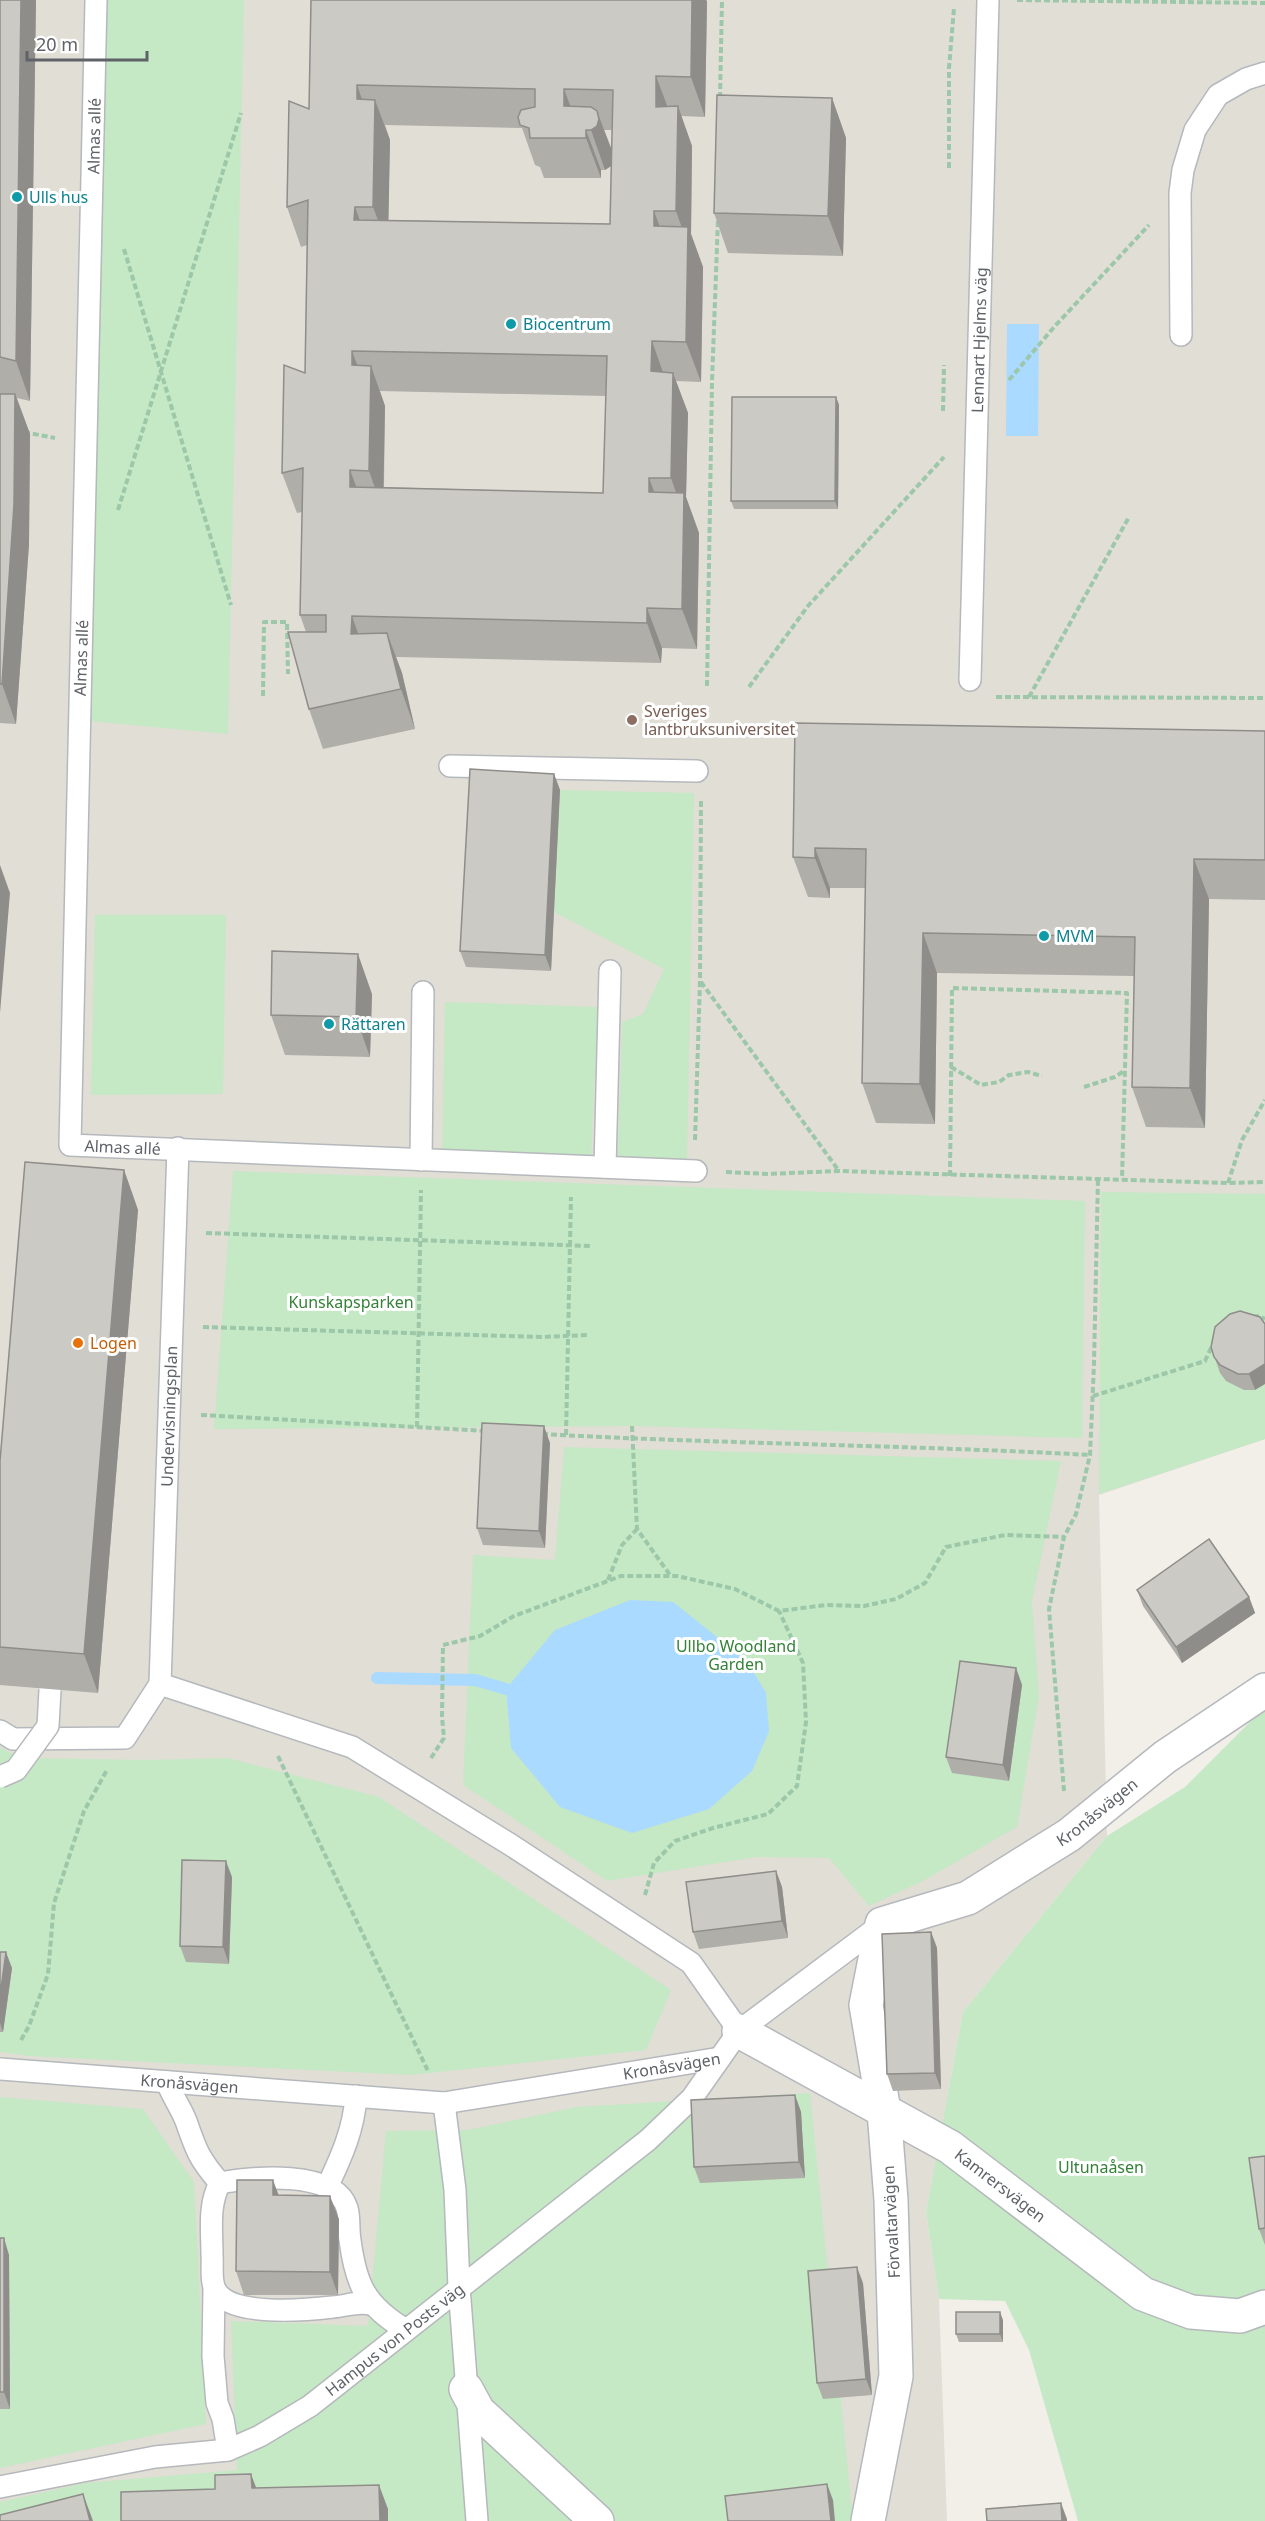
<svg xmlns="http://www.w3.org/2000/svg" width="1265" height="2521" viewBox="0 0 1265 2521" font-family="'Noto Sans',sans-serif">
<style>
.education{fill:#e1ded6}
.green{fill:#c5e8c5}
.water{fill:#aadaff}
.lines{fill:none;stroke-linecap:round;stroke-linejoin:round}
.stream{stroke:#aadaff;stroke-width:12}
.service-casing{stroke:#b5b8bc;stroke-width:24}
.minor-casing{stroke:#b5b8bc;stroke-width:36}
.path{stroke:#9cc7a9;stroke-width:4;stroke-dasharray:6 3;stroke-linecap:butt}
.service{stroke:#fff;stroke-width:21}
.minor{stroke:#fff;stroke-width:33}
.service-bridge-casing{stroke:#b5b8bc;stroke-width:24;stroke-linecap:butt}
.service-bridge{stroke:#fff;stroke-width:21}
.wall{fill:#afaea9;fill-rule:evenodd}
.shaded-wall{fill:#8f8d8a}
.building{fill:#cccac5;stroke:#8f8d8a;stroke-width:1.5;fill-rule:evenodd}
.culture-dot{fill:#0f9aa8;stroke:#fff;stroke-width:2}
.education-dot{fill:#8d6e63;stroke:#fff;stroke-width:2}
.food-dot{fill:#e8710a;stroke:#fff;stroke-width:2}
.labels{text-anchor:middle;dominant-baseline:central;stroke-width:6;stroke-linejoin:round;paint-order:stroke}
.street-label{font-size:16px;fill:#5f6368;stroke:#fff}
.culture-label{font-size:16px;fill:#0d838f;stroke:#fff;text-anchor:start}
.education-label{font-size:16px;fill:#785e54;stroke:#fff;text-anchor:start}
.park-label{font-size:16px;fill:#348238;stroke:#fff}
.food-label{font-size:16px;fill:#c56008;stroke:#fff;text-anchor:start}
</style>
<rect width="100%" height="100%" fill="#f1efe8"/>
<polygon class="education" points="0,0 1265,0 1265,1439 1099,1495 1107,1836 963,2012 926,2212 939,2299 947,2521 0,2521"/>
<g class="green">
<polygon points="96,0 244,0 228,734 79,720"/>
<polygon points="560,790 694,793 687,1160 618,1158 622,1022 643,1014 664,969 554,912"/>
<polygon points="95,915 226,915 223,1094 91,1095"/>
<polygon points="445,1002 598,1007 591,1157 442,1155"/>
<polygon points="233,1171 1085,1201 1082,1438 632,1426 214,1429"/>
<polygon points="1101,1192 1265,1194 1265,1439 1099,1494"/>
<polygon points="564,1447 1061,1461 1032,1601 1039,1696 1017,1827 923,1881 869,1906 829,1858 756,1857 607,1881 463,1785 473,1555 555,1560"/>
<polygon points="1265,1707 1265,2521 1078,2521 1029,2350 1005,2301 939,2299 926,2212 963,2012 1107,1836 1185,1787"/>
<polygon points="0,1747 20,1758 146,1760 228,1758 379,1797 671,1990 646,2050 410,2075 28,2056 0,2052"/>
<polygon points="810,2093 853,2521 0,2521 0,2502 85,2483 237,2470 231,2321 368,2326 386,2131 468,2130 576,2107"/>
<polygon points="0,2097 143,2109 194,2182 206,2424 0,2468"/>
</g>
<g class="water">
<polygon points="1007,324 1039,324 1038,436 1006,436"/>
<polygon points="630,1600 673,1602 747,1661 766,1693 769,1731 752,1771 709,1809 632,1833 560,1807 511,1748 506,1689 555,1630"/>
</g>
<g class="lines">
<polyline class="stream" points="377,1678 475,1680 506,1689"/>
<g class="service-casing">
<g id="service">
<path id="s1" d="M96 0 70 1145 696 1171"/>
<polyline points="1181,335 1180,193 1183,170 1195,130 1218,95 1246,79 1265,73"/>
<path id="s2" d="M970 680 988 0"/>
<polyline points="450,766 697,771"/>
<polyline points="421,1160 423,992"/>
<polyline points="605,1167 610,971"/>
<polyline points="160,1684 352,1747 511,1845 691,1963 739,2031"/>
<path id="s3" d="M160 1684 178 1148"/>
<polyline points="0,1731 13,1739 125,1738 160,1684"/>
<path id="s4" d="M0 2069 444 2103 720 2058"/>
<path d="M167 2082C172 2096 181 2108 186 2121 196 2150 199 2159 220 2183"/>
<polyline points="444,2103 455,2190 459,2287 477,2521"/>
<path d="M327 2187C341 2158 354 2129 356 2096"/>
<polyline points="214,2288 213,2356 217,2403 223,2419 228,2450"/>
<path d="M373 2305C360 2300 347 2306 333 2307 306 2310 231 2317 216 2291 210 2282 213 2265 212 2255 212 2230 208 2205 220 2183 250 2177 335 2169 347 2208 350 2218 348 2230 350 2240 356 2286 366 2306 406 2330"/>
<path id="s5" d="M0 2487 155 2457 228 2450 260 2436 310 2406 648 2140 692 2098 739 2031 882 1924"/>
</g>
</g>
<g class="minor-casing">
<g id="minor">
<path id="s6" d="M739 2031 950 2147 1143 2294 1191 2312 1240 2316 1265 2307"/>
<polyline points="466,2389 478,2411 597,2521"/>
<path id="s7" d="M868 2521 896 2376 891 2200 884 2111 866 2005 882 1924 968 1898 1069 1835 1165 1757 1265 1690"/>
</g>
</g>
<g class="path">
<polyline points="1017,0 1265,3"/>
<polyline points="720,98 722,0"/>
<polyline points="949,168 949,68 954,8"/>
<polyline points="124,249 231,605"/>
<polyline points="1009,380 1055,326 1149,225"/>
<polyline points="943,411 944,365"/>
<polyline points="24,432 55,438"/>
<polyline points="118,510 241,113"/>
<polyline points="707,686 712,382 718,219"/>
<polyline points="749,687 808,606 944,457"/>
<polyline points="263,696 264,622 287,622 288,674"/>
<polyline points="996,697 1265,698"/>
<polyline points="1029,697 1129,517"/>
<polyline points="701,982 839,1171"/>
<polyline points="951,1067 981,1085 999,1082 1009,1075 1028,1072 1042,1076"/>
<polyline points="1084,1087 1115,1077 1125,1070"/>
<polyline points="695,1140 700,981 701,800"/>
<polyline points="726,1172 768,1174 839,1171 1228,1183 1265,1182"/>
<polyline points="950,1176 952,988 1127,993 1122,1179"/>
<polyline points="1228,1183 1242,1140 1265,1100"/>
<polyline points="206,1233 591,1246"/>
<polyline points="1253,1317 1259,1316 1265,1319"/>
<polyline points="203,1327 542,1337 588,1335"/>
<polyline points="1093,1396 1205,1361 1212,1346"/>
<polyline points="201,1415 487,1431"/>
<polyline points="632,1426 637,1529 670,1575"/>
<polyline points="417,1427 421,1190"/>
<path d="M542 1434C725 1444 908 1445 1090 1455"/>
<polyline points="566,1435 571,1197"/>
<polyline points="608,1580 622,1545 637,1529"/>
<polyline points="278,1756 428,2071"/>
<polyline points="431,1758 444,1738 442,1717 443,1645 480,1636 514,1616 621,1576 677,1576 735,1589 779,1611 826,1605 864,1606 896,1599 925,1583 946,1547 1005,1535 1064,1537"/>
<polyline points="1064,1791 1049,1609 1064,1537 1076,1514 1090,1455 1094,1364 1098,1178"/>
<polyline points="645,1895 654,1863 675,1841 713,1828 768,1814 797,1786 806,1722 803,1663 779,1611"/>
<polyline points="21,2040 29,2026 48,1974 54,1903 84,1811 107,1770"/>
</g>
<use href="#service" class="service"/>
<use href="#minor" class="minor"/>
<g class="service-bridge-casing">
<polyline id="service-bridge" points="0,1777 16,1770 48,1726 50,1690"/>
</g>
<use href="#service-bridge" class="service-bridge"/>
</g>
<g class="wall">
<polygon points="0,0 36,0 30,401 17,398 30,434 29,544 16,724 0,723"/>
<path d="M311 0 707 1 705 117 681 116 692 146 691 234 703 267 701 382 676 381 688 413 686 497 699 533 697 649 662 648 661 663 396 657 402 673 415 729 323 749 309 709 306 632 300 615 302 512 297 513 282 473 305 373 307 245 301 247 287 207 309 109ZM385 125 522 128 535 165 540 167 544 178H601V170H605L611 166 610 224 388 220 390 140ZM604 130H612V150ZM380 391 606 396 603 493 384 487 385 406Z"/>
<polygon points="832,98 846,138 843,256 728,253 714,213"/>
<polygon points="836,397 839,405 838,509 734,509 731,501"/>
<polygon points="795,723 1265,731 1265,900 1209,899 1205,1128 1146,1127 1132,1087 1134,976 937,973 935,1124 876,1123 862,1083 865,888 830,888 830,898 808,897 793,857"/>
<polygon points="554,774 560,790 551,971 466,967 460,951"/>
<polygon points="372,994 370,1057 285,1055 271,1015"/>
<polygon points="124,1170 138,1210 98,1693 0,1685 0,1461"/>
<polygon points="1230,1314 1255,1390 1244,1390 1226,1381 1220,1373 1211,1347"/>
<polygon points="550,1443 545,1548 483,1545 477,1528"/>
<polygon points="1137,1590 1249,1597 1255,1613 1182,1663 1143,1606"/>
<polygon points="1016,1668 1022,1685 1009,1781 952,1773 946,1757"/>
<polygon points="776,1871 782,1887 788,1938 699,1949 693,1932"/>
<polygon points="232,1877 229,1964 186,1962 180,1946"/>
<polygon points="931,1932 937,1948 941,2089 893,2091 887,2074"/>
<polygon points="0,1952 12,1968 3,2032 0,2032"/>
<polygon points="795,2095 801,2112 805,2178 700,2183 694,2167"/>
<polygon points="1265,2156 1265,2245 1259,2229"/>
<polygon points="278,2195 339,2219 338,2295 244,2295 236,2271"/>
<polygon points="0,2238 9,2255 10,2409 0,2409"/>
<polygon points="863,2283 872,2395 823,2399 817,2383"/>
<polygon points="1003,2320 1003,2342 959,2342 956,2334"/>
</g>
<g class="shaded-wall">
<polygon points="21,0 36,0 30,401 16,361"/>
<polygon points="692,0 706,0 707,1 705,117 691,77"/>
<polygon points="656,76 671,116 656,107"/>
<polygon points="357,85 371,125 357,99"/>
<polygon points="564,89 579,129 564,106"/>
<polygon points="832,98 846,138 843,256 828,216"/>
<polygon points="375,100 390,140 388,247 373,207"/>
<polygon points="678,106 692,146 691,234 703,267 701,382 686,342 688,245 676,211"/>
<polygon points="597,111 612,151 611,166 605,170 591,130"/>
<polygon points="586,130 601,170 601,178 586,138"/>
<polygon points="355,207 369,246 354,220"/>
<polygon points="654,211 669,251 654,226"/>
<polygon points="652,341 666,381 651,371"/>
<polygon points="352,351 367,391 352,365"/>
<polygon points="371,366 385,406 383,510 369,471"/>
<polygon points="673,373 688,413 686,497 699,533 697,649 682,609 684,515 671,478"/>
<polygon points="15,394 30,434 29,544 16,724 2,684"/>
<polygon points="836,397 839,405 838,509 835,501"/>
<polygon points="350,470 365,510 350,487"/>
<polygon points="649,478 664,518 649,492"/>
<polygon points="647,608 662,648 661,663 647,623"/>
<polygon points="352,616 366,656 351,634"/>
<polygon points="387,633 402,673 415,729 401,689"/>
<polygon points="554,774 560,790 551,971 545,955"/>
<polygon points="815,848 830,888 830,898 815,858"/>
<polygon points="1194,859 1209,899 1205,1128 1190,1088"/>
<polygon points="0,865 10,893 0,1013"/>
<polygon points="923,933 937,973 935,1124 920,1084"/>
<polygon points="358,954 372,994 370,1057 356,1017"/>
<polygon points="124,1170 138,1210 98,1693 84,1654"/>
<polygon points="1265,1364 1265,1384 1255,1390 1249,1374"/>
<polygon points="544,1426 550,1443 545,1548 539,1531"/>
<polygon points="1249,1597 1255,1613 1182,1663 1176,1647"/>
<polygon points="1016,1668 1022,1685 1009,1781 1003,1765"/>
<polygon points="226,1861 232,1877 229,1964 223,1947"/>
<polygon points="776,1871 782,1887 788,1938 782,1921"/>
<polygon points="931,1932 937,1948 941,2089 935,2073"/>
<polygon points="6,1952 12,1968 3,2032 0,2023 0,1996"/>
<polygon points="795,2095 801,2112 805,2178 799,2162"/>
<polygon points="273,2180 282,2204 273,2195"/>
<polygon points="330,2196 339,2219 338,2295 330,2272"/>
<polygon points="4,2238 9,2255 10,2409 4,2392"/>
<polygon points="857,2267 863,2283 872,2395 866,2379"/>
<polygon points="1000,2312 1003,2320 1003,2342 1000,2334"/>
<polygon points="251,2474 260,2498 252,2488"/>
<polygon points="827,2484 833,2500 835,2521 831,2521"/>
<polygon points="379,2485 388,2509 388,2521 380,2521"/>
<polygon points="83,2494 92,2518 93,2521 90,2521"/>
<polygon points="1061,2503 1067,2519 1067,2521 1062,2521"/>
</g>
<g class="building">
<polygon points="0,0 21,0 16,361 0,357"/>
<path d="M311 0H692L691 77 656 76V107L678 106 676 211H654V226L688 227 686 342 652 341 651 371 673 373 671 478H649V492L684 493 682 609 647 608V623L352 616 351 634 387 633 401 689 309 709 288 632H326V615H300L303 468 282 473 284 365 305 373 308 200 287 207 289 101 309 109ZM357 85 535 89V107L521 110 518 117 520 125 529 128 530 138H586V130H591L597 126 599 119 597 111 591 107 564 106V89L613 90 610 224 354 220 355 207H373L375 100 357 99ZM352 351 607 356 603 493 350 487V470L369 471 371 366 352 365Z"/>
<polygon points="717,95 832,98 828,216 714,213"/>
<polygon points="0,394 15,394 14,504 2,684 0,684"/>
<polygon points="732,397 836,397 835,501 731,501"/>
<polygon points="795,723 1265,731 1265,860 1194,859 1190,1088 1132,1087 1135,937 923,933 920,1084 862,1083 866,849 815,848 815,858 793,857"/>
<polygon points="470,769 554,774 545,955 460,951"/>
<polygon points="272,951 358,954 356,1017 271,1015"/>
<polygon points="25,1162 124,1170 84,1654 0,1647 0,1461"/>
<polygon points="1240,1311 1260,1317 1265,1324 1265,1364 1249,1374 1238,1374 1220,1365 1214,1357 1211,1347 1215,1327 1230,1314"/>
<polygon points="482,1423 544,1426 539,1531 477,1528"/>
<polygon points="1209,1539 1249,1597 1176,1647 1137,1590"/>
<polygon points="960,1661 1016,1668 1003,1765 946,1757"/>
<polygon points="182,1860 226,1861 223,1947 180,1946"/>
<polygon points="776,1871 782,1921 693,1932 686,1882"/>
<polygon points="931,1932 935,2073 887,2074 882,1934"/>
<polygon points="0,1952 6,1952 0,1996"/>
<polygon points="795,2095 799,2162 694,2167 691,2100"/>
<polygon points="1265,2156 1265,2228 1259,2229 1249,2158"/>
<polygon points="237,2180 273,2180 273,2195 330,2196 330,2272 236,2271"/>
<rect x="0" y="2238" width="4" height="154"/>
<polygon points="857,2267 866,2379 817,2383 808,2271"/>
<rect x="956" y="2312" width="44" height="22"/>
<polygon points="251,2474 252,2488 379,2485 380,2521 121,2521 121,2492 215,2489 215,2475"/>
<polygon points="827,2484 831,2521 728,2521 725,2496"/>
<polygon points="83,2494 90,2521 0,2521 0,2515"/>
<polygon points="1061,2503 1062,2521 987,2521 986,2509"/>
</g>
<g class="culture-dot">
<circle cx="17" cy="197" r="6"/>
<circle cx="511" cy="324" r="6"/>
<circle cx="1044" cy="936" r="6"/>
<circle cx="329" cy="1024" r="6"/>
</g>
<circle class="education-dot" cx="632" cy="720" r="6"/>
<circle class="food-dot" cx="78" cy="1343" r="6"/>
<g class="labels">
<g class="street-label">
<text transform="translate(94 136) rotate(-89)">Almas allé</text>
<text stroke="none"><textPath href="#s2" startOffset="340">Lennart Hjelms väg</textPath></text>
<text transform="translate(81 658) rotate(-88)">Almas allé</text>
<text stroke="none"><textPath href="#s1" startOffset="1198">Almas allé</textPath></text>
<text stroke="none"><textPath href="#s3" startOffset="268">Undervisningsplan</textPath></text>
<text stroke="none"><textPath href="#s7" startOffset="848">Kronåsvägen</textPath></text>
<text stroke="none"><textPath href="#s4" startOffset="676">Kronåsvägen</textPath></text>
<text stroke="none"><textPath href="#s4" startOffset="190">Kronåsvägen</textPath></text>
<text stroke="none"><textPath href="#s6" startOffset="304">Kamrersvägen</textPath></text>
<text transform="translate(891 2222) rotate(-93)">Förvaltarvägen</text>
<text stroke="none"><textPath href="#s5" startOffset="432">Hampus von Posts väg</textPath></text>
</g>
<g class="culture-label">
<text x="29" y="197">Ulls hus</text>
<text x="523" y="324">Biocentrum</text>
<text x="1056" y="936">MVM</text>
<text x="341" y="1024">Rättaren</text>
</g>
<g class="education-label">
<text x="644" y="711">Sveriges<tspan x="644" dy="18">lantbruksuniversitet</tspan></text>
</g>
<g class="park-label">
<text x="351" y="1302">Kunskapsparken</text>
<text x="736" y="1646">Ullbo Woodland<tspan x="736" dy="18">Garden</tspan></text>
<text x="1101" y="2167">Ultunaåsen</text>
</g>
<g class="food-label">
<text x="90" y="1343">Logen</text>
</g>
</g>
<path d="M27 51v9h120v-9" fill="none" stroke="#5f6368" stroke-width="3"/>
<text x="36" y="51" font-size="18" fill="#5f6368" stroke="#ffffff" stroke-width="4.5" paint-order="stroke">20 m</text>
</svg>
